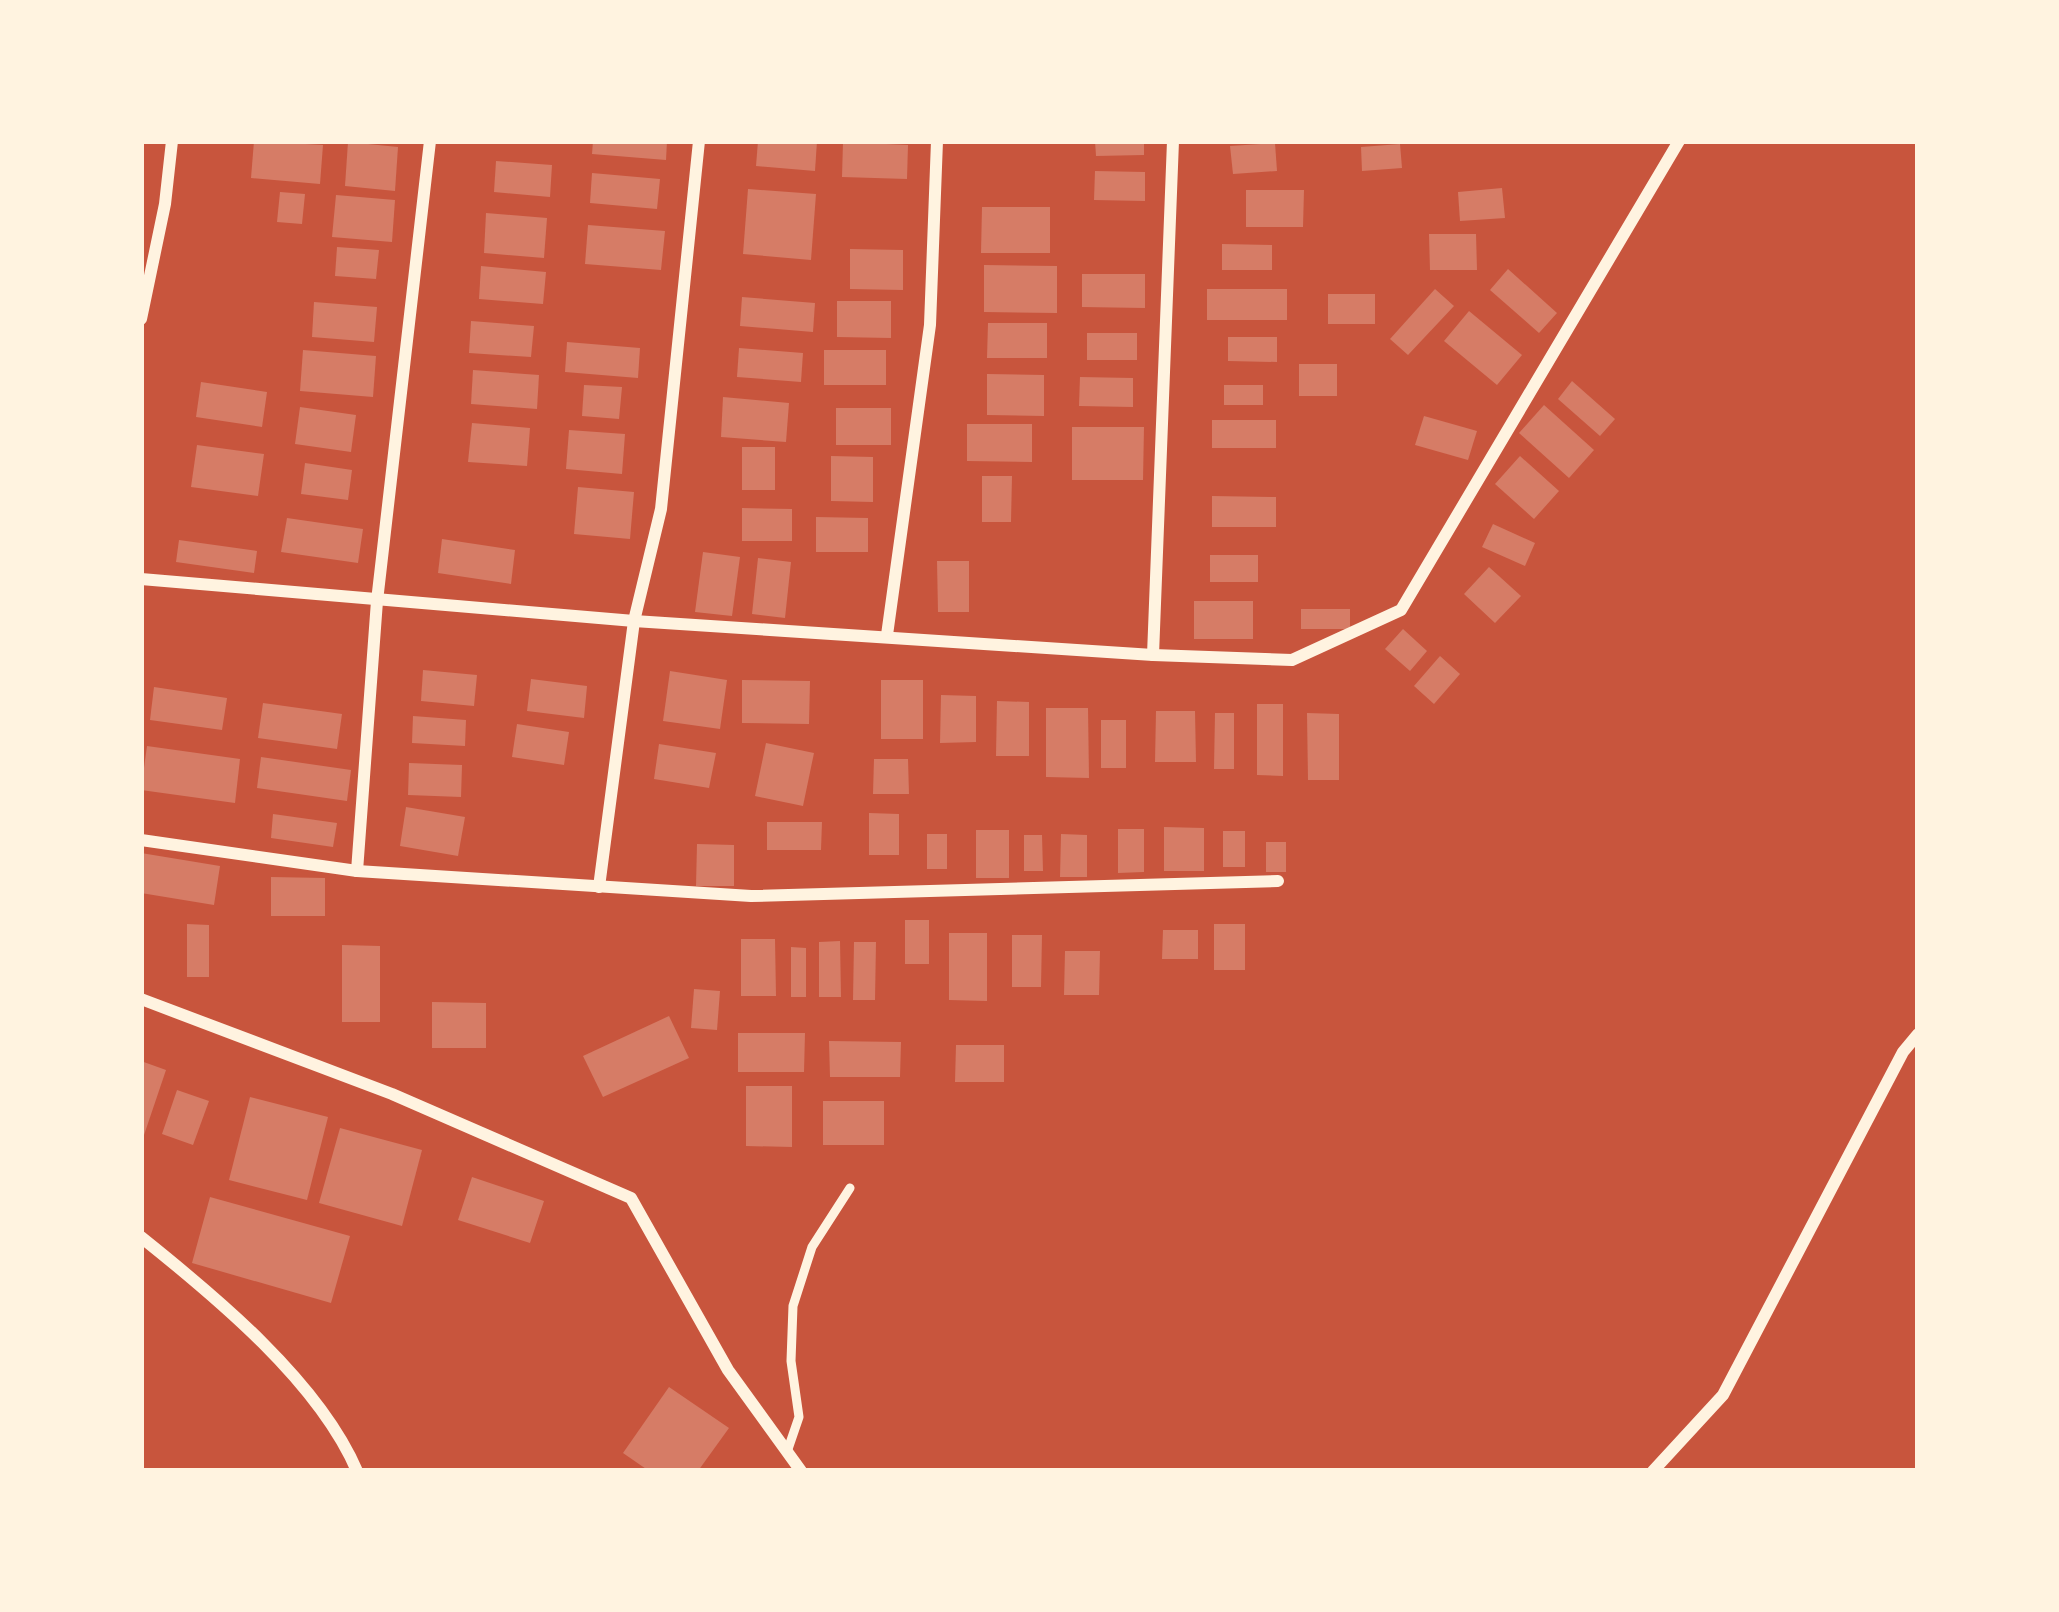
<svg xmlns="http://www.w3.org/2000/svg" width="2059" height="1612" viewBox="0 0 2059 1612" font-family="'Golos Text',sans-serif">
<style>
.building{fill:#d67c66}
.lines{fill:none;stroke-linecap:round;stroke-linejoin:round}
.service{stroke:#fff3e0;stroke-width:9}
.minor{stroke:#fff3e0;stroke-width:12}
</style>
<rect width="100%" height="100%" fill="#c8553d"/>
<g class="building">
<polygon points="254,141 323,145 320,184 251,178"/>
<polygon points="593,141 667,141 666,160 592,154"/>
<polygon points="758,141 817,141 815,171 756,166"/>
<polygon points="1095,141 1144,141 1144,155 1096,156"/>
<polygon points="348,142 398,147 395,191 345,186"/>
<polygon points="843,142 908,145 907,179 842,177"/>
<polygon points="1275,143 1277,171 1233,174 1230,146"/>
<polygon points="1400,144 1402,168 1362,171 1361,147"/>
<polygon points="496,161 552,165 550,197 494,192"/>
<polygon points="1095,171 1145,172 1145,201 1094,200"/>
<polygon points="592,173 660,179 657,209 590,203"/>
<polygon points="1502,188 1505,218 1460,221 1458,192"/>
<polygon points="748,189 816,194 811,260 743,254"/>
<polygon points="1246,190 1304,190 1303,227 1246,227"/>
<polygon points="280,192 305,194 302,224 277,222"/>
<polygon points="336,195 395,200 392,242 332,237"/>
<polygon points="982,207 1050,207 1050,253 981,253"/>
<polygon points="486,213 547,218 544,258 484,253"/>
<polygon points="588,225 665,231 661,270 585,264"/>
<polygon points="1429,234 1476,234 1477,270 1430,270"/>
<polygon points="1222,244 1272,245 1272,270 1222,270"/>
<polygon points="337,247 379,250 376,279 335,276"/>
<polygon points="850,249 903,250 903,290 850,289"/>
<polygon points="984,265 1057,266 1057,313 984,312"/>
<polygon points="481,266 546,272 543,304 479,299"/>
<polygon points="1508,269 1557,313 1539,333 1490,290"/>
<polygon points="1082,274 1145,274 1145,308 1082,307"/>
<rect x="1207" y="289" width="80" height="31"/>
<polygon points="1435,289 1454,306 1408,355 1390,339"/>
<rect x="1328" y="294" width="47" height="30"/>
<polygon points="742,297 815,303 813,332 740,326"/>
<polygon points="837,301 891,301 891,338 837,337"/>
<polygon points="314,302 377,307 374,342 312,337"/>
<polygon points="1469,311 1522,355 1497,385 1444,341"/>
<polygon points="471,321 534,326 531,357 469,353"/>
<polygon points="988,323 1047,323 1047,358 987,358"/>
<rect x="1087" y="333" width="50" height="27"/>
<polygon points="1228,337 1277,337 1277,362 1228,361"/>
<polygon points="567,342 640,348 638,378 565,372"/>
<polygon points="739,348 803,353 801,382 737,377"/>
<polygon points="303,350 376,356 373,397 300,391"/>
<rect x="824" y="350" width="62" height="35"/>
<rect x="1299" y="364" width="38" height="32"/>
<polygon points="473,370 539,375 537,409 471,404"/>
<polygon points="987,374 1044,375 1044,416 987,415"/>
<polygon points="1080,377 1133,378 1133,407 1079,406"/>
<polygon points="1572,381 1615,419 1600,436 1558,399"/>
<polygon points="201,382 267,392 262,427 196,417"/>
<polygon points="584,385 622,387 619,419 582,416"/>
<rect x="1224" y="385" width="39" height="20"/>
<polygon points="723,397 789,403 786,442 721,437"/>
<polygon points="1544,405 1594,450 1569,478 1519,433"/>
<polygon points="300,407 356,415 351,452 295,444"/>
<rect x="836" y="408" width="55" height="37"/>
<polygon points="1424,416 1477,431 1468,460 1415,445"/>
<rect x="1212" y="420" width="64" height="28"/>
<polygon points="472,423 530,428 527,466 468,462"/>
<polygon points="967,424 1032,424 1032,462 967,461"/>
<polygon points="1072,427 1144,427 1143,480 1072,480"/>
<polygon points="569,430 625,434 622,474 566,469"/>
<polygon points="197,445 264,454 258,496 191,487"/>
<rect x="742" y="447" width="33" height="43"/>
<polygon points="831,456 873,457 873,502 831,501"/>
<polygon points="1520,456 1559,491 1534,519 1495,484"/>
<polygon points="305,463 352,470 348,500 301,494"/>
<polygon points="982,476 1012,476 1011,522 982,522"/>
<polygon points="578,487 634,492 630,539 574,534"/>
<polygon points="1212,496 1276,497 1276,527 1212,527"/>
<polygon points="742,508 792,509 792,541 742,541"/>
<polygon points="816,517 868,518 868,552 816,552"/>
<polygon points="287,518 363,529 358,563 281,552"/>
<polygon points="1493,524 1535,543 1525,566 1482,547"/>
<polygon points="442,539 515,550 511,584 438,573"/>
<polygon points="179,540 257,551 254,573 176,562"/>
<polygon points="703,552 740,557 732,616 695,612"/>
<rect x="1210" y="555" width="48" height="27"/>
<polygon points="758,558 791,562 785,618 752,614"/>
<polygon points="937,561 969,561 969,612 938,612"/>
<polygon points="1489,567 1521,596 1495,623 1464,594"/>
<rect x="1194" y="601" width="59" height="38"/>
<rect x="1301" y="609" width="49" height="20"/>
<polygon points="1403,629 1427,651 1410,671 1385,649"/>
<polygon points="1440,656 1460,674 1434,704 1414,686"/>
<polygon points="423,670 477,675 474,706 421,701"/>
<polygon points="670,671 727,680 720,729 663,721"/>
<polygon points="531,679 587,686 584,718 527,711"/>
<polygon points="742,680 810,681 809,724 742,723"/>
<rect x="881" y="680" width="42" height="59"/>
<polygon points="154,687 227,698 222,730 150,720"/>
<polygon points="941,695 976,696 976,742 940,743"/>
<polygon points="997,701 1029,702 1029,756 996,756"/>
<polygon points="263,703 342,714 337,749 258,738"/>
<polygon points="1257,704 1283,704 1283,776 1257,775"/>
<polygon points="1046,708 1088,708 1089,778 1046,777"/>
<polygon points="1156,711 1195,711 1196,762 1155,762"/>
<polygon points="1215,713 1234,713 1234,769 1214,769"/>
<polygon points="1307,713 1339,714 1339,780 1308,780"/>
<polygon points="413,716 466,720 465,746 412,743"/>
<rect x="1101" y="720" width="25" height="48"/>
<polygon points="517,724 569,732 564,765 512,757"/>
<polygon points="766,743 814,753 803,806 755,796"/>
<polygon points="659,744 716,753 709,788 654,779"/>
<polygon points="147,746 240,759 235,803 141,790"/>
<polygon points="261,757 351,770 347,801 257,788"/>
<polygon points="874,759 908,759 909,794 873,794"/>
<polygon points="409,763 462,765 461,797 408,795"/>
<polygon points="406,807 465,817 458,856 400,846"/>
<polygon points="869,813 899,814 899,855 869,855"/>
<polygon points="273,814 337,823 333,847 271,838"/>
<polygon points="767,822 822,822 821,850 767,850"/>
<polygon points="1164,827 1204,828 1204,871 1164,871"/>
<polygon points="1118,829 1144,829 1144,872 1118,873"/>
<rect x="976" y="830" width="33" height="48"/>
<rect x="1223" y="831" width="22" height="36"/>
<rect x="927" y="834" width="20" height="35"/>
<polygon points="1061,834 1087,835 1087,877 1060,877"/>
<polygon points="1024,835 1042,835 1043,871 1024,871"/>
<rect x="1266" y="842" width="20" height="30"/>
<polygon points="697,844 734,845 734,886 696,886"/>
<polygon points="141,853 220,866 214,905 141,893"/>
<polygon points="271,877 325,878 325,916 271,916"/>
<rect x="905" y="920" width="24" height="44"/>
<polygon points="187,924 209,925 209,977 187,977"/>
<rect x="1214" y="924" width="31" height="46"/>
<polygon points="1163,930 1198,930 1198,959 1162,959"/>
<polygon points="949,933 987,933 987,1001 949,1000"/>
<polygon points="1012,935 1042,935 1041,987 1012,987"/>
<polygon points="741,939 775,939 776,996 741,996"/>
<polygon points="840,941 841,997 819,997 819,942"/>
<polygon points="854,942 876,942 875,1000 853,1000"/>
<polygon points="342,945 380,946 380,1022 342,1022"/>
<polygon points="791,947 806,948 806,997 791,997"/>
<polygon points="1065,951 1100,951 1099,995 1064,995"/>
<polygon points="694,989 720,991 717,1030 691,1028"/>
<polygon points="432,1002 486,1003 486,1048 432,1048"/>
<polygon points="669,1016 689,1058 603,1097 583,1056"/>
<polygon points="738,1033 805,1033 804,1072 738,1072"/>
<polygon points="829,1041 901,1042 900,1077 830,1077"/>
<polygon points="956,1045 1004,1045 1004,1082 955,1082"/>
<polygon points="141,1061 166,1070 142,1141 141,1140"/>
<polygon points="746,1086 792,1086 792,1147 746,1146"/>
<polygon points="177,1090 209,1101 193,1145 162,1134"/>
<polygon points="250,1097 328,1117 307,1200 229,1180"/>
<rect x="823" y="1101" width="61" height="44"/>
<polygon points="340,1128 422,1150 402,1226 319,1203"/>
<polygon points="472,1177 544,1201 530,1243 458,1220"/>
<polygon points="210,1197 350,1236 331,1303 192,1263"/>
<polygon points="669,1387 729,1428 698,1471 649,1471 623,1453"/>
</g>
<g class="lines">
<polyline class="service" points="787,1452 799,1417 791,1361 793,1306 812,1247 850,1188"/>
<g class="minor">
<polyline points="141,319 165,204 172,141"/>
<polyline points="141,579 634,621 1153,655 1292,660 1401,610 1679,141"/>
<polyline points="887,635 930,325 937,141"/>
<polyline points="1153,655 1173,141"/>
<polyline points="141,840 357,871 751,896 1278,881"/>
<polyline points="357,871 377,601 430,141"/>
<polyline points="599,887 634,621 661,509 699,141"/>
<polyline points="141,999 392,1094 631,1198 728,1370 801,1471"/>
<path d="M141 1237C216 1297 319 1382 357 1471"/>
<polyline points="1653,1471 1723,1395 1903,1052 1918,1034"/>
</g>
</g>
<rect width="2059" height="1612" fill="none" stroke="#fff3e0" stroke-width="288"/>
</svg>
